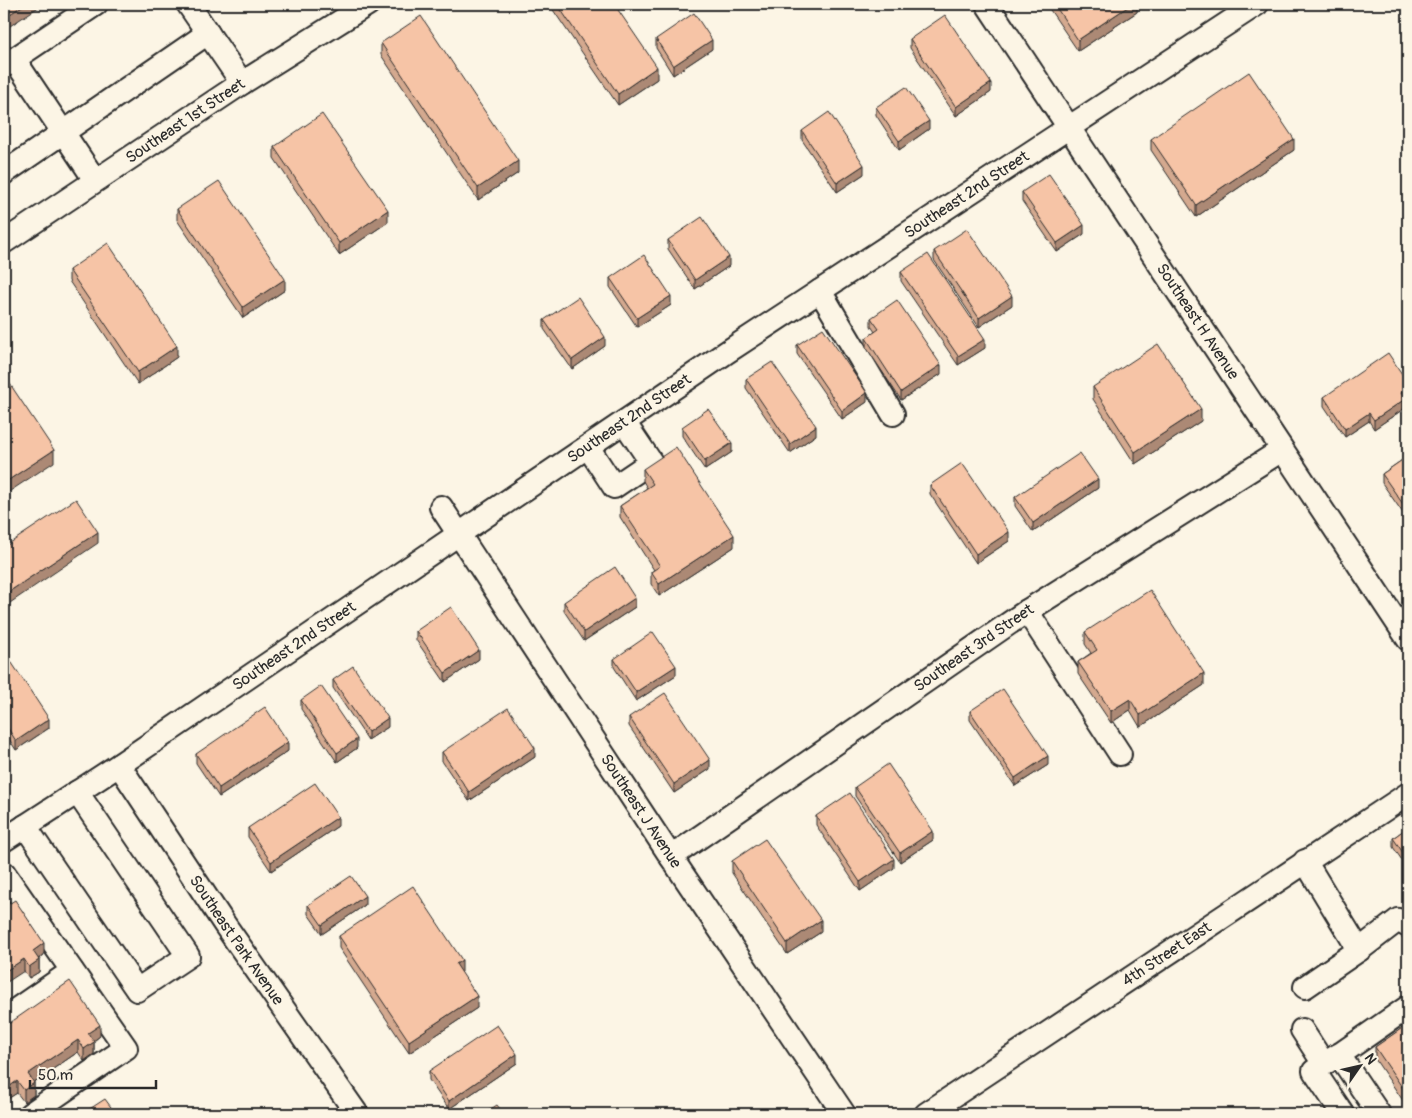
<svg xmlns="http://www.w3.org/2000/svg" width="1412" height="1118" viewBox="0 0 1412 1118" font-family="Pangolin,sans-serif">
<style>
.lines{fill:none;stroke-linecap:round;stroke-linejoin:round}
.minor-casing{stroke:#2b2b2b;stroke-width:26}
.minor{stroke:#fcf5e5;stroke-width:22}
.wall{fill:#d4a98f;stroke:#2b2b2b}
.shaded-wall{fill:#ac8974;stroke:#2b2b2b}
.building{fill:#f6c4a6;stroke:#2b2b2b}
.labels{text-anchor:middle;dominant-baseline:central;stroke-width:4.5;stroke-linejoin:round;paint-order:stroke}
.street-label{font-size:16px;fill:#2b2b2b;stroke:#fcf5e5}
</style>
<rect width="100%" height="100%" fill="#fcf5e5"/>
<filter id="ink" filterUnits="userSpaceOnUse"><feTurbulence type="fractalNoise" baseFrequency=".02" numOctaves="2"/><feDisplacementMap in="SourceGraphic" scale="10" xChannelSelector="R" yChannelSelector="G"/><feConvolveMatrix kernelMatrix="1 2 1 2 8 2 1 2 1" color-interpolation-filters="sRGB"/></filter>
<g filter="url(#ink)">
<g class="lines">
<g class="minor-casing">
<g id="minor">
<polyline points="188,4 242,83"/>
<path id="s1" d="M987 4 1408 639"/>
<polyline points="14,59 95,180"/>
<polyline points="4,66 96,4"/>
<polyline points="4,173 208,33"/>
<path id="s2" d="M4 242 242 83 368 4"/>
<polyline points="820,291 893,414"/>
<polyline points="588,447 614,487 651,462 624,422"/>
<path id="s3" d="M441 507 671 857 844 1114"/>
<polyline points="1027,611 1120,754"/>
<path id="s4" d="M119 765 225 925 357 1114"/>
<polyline points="25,826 137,990 188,956 77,792"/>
<path id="s5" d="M4 840 119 765 727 352 1257 4"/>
<path id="s6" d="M671 857 1027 611 1282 450"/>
<polyline points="4,873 126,1048 30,1114"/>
<polyline points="1359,950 1398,920 1408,926"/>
<polyline points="1305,987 1359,950 1305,861"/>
<polyline points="4,1018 72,971"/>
<polyline points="1302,1030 1324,1064 1338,1055"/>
<polyline points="1324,1064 1314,1071 1343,1114"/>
<path id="s7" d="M926 1114 1408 794"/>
<polyline points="1379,1114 1339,1055 1408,1007"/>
</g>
</g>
<use href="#minor" class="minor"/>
</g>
<g class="wall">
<polygon points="549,4 614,4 657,79 618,105"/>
<polygon points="1046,4 1137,4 1137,12 1078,51"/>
<polygon points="656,39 712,49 673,75 656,48"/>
<polygon points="910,39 991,92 956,116 910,48"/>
<polygon points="381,43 518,173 478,200 381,55"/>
<polygon points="876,107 929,129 899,150 876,115"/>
<polygon points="802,131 864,174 837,192 802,140"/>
<polygon points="1151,139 1294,150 1196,217 1151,150"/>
<polygon points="274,147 388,222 339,255 274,158"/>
<polygon points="1022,192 1084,234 1057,252 1022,201"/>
<polygon points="177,209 285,290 243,318 177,220"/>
<polygon points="668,240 729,266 695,289 668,249"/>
<polygon points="934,251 1012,305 979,327 934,260"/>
<polygon points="69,270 177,357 138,384 69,281"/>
<polygon points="901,272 985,348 958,365 901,281"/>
<polygon points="610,278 671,305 637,327 610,287"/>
<polygon points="871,318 941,374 901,400 866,347 866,338 875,332 871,326"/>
<polygon points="544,320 605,346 572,369 544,329"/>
<polygon points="797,345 867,402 842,419 797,354"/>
<polygon points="746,379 816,435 790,453 746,388"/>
<polygon points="1408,383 1408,396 1405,399 1405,408 1374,429 1369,421 1345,437 1324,406 1324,397"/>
<polygon points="1093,387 1201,421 1135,464 1093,399"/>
<polygon points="682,427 732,452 705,470 682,436"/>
<polygon points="1408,456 1405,516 1382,483 1382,474"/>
<polygon points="643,469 734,547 659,596 651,584 651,572 654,570 620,517 620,506 647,488 643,481"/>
<polygon points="930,485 1009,541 976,563 930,494"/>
<polygon points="1098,488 1033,532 1015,506 1015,497"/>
<polygon points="564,602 635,607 584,641 564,611"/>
<polygon points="416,631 479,659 445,682 416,640"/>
<polygon points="1085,632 1204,685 1140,727 1130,710 1111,723 1078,674 1078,662 1091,653 1085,644"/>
<polygon points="4,651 49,728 16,750 4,731"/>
<polygon points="614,659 676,675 636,701 614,667"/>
<polygon points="333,680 388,727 368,740 333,688"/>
<polygon points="301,700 357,748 337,762 301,709"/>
<polygon points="970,711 1048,765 1015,786 970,720"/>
<polygon points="629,717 710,769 674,793 629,726"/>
<polygon points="288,751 219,797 196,763 196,754"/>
<polygon points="442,752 535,757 469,801 442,761"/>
<polygon points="855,787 933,840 900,862 855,796"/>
<polygon points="816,816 894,868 860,891 816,825"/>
<polygon points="338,826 271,871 248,837 248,828"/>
<polygon points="1408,827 1408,869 1393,847 1393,838"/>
<polygon points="732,861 821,932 787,954 732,873"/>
<polygon points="308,905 365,905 322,934 308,914"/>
<polygon points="4,907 44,955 39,959 39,972 29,978 24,971"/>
<polygon points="339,936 462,972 461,972 477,1008 409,1053 339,948"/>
<polygon points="1408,1024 1408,1108 1375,1059 1375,1047"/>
<polygon points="4,1027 100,1036 94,1041 94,1054 84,1061 78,1052 34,1082 34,1095 24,1102 17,1093 6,1100 4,1097"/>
<polygon points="517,1063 449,1109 429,1080 429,1071"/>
</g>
<g class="shaded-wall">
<polygon points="25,4 43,4 4,30 4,18"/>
<polygon points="1132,4 1137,4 1137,12 1078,51 1078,40"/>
<polygon points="712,40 712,49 673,75 673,66"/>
<polygon points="657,67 657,79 618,105 618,94"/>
<polygon points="991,83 991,92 956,116 956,107"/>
<polygon points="929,121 929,129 899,150 899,141"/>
<polygon points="1294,139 1294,150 1196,217 1196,205"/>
<polygon points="518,161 518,173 478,200 478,188"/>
<polygon points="864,165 864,174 837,192 837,183"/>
<polygon points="388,210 388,222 339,255 339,243"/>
<polygon points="1084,225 1084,234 1057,252 1057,243"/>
<polygon points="729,257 729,266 695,289 695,280"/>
<polygon points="285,279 285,290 243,318 243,307"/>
<polygon points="671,296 671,305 637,327 637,318"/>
<polygon points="1012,296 1012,305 979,327 979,318"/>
<polygon points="605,337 605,346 572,369 572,360"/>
<polygon points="985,339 985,348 958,365 958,356"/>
<polygon points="177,346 177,357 138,384 138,372"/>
<polygon points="941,365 941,374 901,400 901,392"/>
<polygon points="1408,387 1408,396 1401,401 1401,393"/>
<polygon points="867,393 867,402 842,419 842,411"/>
<polygon points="1405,399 1405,408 1374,429 1374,420"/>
<polygon points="1201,409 1201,421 1135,464 1135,452"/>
<polygon points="1369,413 1369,421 1345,437 1345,429"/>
<polygon points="816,426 816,435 790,453 790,444"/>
<polygon points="732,443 732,452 705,470 705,461"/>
<polygon points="54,450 54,462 4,495 4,483"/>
<polygon points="1098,479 1098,488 1033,532 1033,523"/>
<polygon points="1408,505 1408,514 1405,516 1405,507"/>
<polygon points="98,532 98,543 4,607 4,595"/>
<polygon points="1009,532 1009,541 976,563 976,554"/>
<polygon points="734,535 734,547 659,596 659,584"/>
<polygon points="635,598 635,607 584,641 584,632"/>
<polygon points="479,650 479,659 445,682 445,673"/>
<polygon points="676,666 676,675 636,701 636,692"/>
<polygon points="1204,673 1204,685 1140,727 1140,715"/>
<polygon points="1130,699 1130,710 1111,723 1111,711"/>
<polygon points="388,718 388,727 368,740 368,732"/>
<polygon points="49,719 49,728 16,750 16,741"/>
<polygon points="357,739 357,748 337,762 337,753"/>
<polygon points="288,742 288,751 219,797 219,788"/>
<polygon points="535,748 535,757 469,801 469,792"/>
<polygon points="1048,756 1048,765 1015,786 1015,778"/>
<polygon points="710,760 710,769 674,793 674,784"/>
<polygon points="338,817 338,826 271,871 271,862"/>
<polygon points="933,831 933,840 900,862 900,853"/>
<polygon points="894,859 894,868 860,891 860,882"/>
<polygon points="365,896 365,905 322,934 322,925"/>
<polygon points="821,920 821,932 787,954 787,943"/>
<polygon points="44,943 44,955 33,962 33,951"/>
<polygon points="24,959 24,971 4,984 4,972"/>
<polygon points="39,960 39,972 29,978 29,967"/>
<polygon points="462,960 462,972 456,976 456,964"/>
<polygon points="477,996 477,1008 409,1053 409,1041"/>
<polygon points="100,1025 100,1036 88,1045 88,1033"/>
<polygon points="78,1040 78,1052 28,1086 28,1074"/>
<polygon points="94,1042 94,1054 84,1061 84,1049"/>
<polygon points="517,1054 517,1063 449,1109 449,1101"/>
<polygon points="17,1081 17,1093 6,1100 6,1089"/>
<polygon points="34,1083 34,1095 24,1102 24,1090"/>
</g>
<g class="building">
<polygon points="4,4 25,4 4,18"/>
<polygon points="557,4 614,4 657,67 618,94"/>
<polygon points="1054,4 1132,4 1078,40"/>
<polygon points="694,13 712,40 673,66 656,39"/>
<polygon points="945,15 991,83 956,107 910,39"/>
<polygon points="421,16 518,161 478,188 381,43"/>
<polygon points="1249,72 1294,139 1196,205 1151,139"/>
<polygon points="906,87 929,121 899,141 876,107"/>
<polygon points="829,112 864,165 837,183 802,131"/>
<polygon points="322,114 388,210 339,243 274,147"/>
<polygon points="1049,174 1084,225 1057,243 1022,192"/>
<polygon points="219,181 285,279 243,307 177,209"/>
<polygon points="702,217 729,257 695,280 668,240"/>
<polygon points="967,229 1012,296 979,318 934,251"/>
<polygon points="108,243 177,346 138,372 69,270"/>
<polygon points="928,254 985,339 958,356 901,272"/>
<polygon points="644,255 671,296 637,318 610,278"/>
<polygon points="578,297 605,337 572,360 544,320"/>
<polygon points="897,300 941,365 901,392 866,338 879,329 871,318"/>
<polygon points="823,328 867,393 842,411 797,345"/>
<polygon points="1158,344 1201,409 1135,452 1093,387"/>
<polygon points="1388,353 1408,383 1408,387 1401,393 1405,399 1374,420 1369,413 1345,429 1324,397"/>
<polygon points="772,362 816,426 790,444 746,379"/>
<polygon points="4,375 54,450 4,483"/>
<polygon points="708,409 732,443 705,461 682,427"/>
<polygon points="676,447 734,535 659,584 651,572 660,566 620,506 653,484 643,469"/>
<polygon points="1080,453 1098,479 1033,523 1015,497"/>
<polygon points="1408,456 1408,505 1405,507 1382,474"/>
<polygon points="962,463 1009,532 976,554 930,485"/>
<polygon points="76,499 98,532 4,595 4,547"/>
<polygon points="615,567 635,598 584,632 564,602"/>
<polygon points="1150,590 1204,673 1140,715 1130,699 1111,711 1078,662 1097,650 1085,632"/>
<polygon points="451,607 479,650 445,673 416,631"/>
<polygon points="653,632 676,666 636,692 614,659"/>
<polygon points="4,651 49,719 16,741 4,722"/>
<polygon points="353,666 388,718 368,732 333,680"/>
<polygon points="321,686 357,739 337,753 301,700"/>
<polygon points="1003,689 1048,756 1015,778 970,711"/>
<polygon points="665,693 710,760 674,784 629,717"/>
<polygon points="265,707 288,742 219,788 196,754"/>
<polygon points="508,708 535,748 469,792 442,752"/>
<polygon points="888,764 933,831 900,853 855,787"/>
<polygon points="315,783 338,817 271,862 248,828"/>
<polygon points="850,793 894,859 860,882 816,816"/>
<polygon points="1408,827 1408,860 1393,838"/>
<polygon points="765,839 821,920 787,943 732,861"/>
<polygon points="351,876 365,896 322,925 308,905"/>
<polygon points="413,886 462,960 456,964 477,996 409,1041 339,936"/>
<polygon points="15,900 44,943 33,951 39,960 29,967 24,959 4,972 4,907"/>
<polygon points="70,981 100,1025 88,1033 94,1042 84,1049 78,1040 28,1074 34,1083 24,1090 17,1081 6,1089 4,1085 4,1027"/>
<polygon points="1408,1024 1408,1096 1375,1047"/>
<polygon points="497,1025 517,1054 449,1101 429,1071"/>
<polygon points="105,1099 116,1114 87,1114 85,1112"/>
<polygon points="497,1105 504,1114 483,1114"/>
</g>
</g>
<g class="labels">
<g class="street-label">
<text stroke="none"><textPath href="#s2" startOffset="218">Southeast 1st Street</textPath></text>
<text stroke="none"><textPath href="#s5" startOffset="1159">Southeast 2nd Street</textPath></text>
<text stroke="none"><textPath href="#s1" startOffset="381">Southeast H Avenue</textPath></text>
<text stroke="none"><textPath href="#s5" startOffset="754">Southeast 2nd Street</textPath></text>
<text stroke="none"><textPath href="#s5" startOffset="349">Southeast 2nd Street</textPath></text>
<text stroke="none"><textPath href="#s6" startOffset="368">Southeast 3rd Street</textPath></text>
<text stroke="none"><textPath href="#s3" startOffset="364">Southeast J Avenue</textPath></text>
<text stroke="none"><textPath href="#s4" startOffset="211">Southeast Park Avenue</textPath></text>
<text stroke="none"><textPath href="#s7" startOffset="289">4th Street East</textPath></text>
</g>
</g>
<rect width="1412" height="1118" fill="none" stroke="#fcf5e5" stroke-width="20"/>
<rect x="10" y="10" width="1392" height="1098" fill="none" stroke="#2b2b2b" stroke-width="2" filter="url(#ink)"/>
<g transform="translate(1360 1066) rotate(56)" stroke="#fcf5e5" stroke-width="4" paint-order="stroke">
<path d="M0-4L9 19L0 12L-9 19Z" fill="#2b2b2b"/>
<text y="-8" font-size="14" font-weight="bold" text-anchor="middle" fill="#2b2b2b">N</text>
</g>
<path d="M30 1080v8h126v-8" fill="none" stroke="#2b2b2b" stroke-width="2.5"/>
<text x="38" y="1080" font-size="15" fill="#2b2b2b" stroke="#fcf5e5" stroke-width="4" paint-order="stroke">50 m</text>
</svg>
